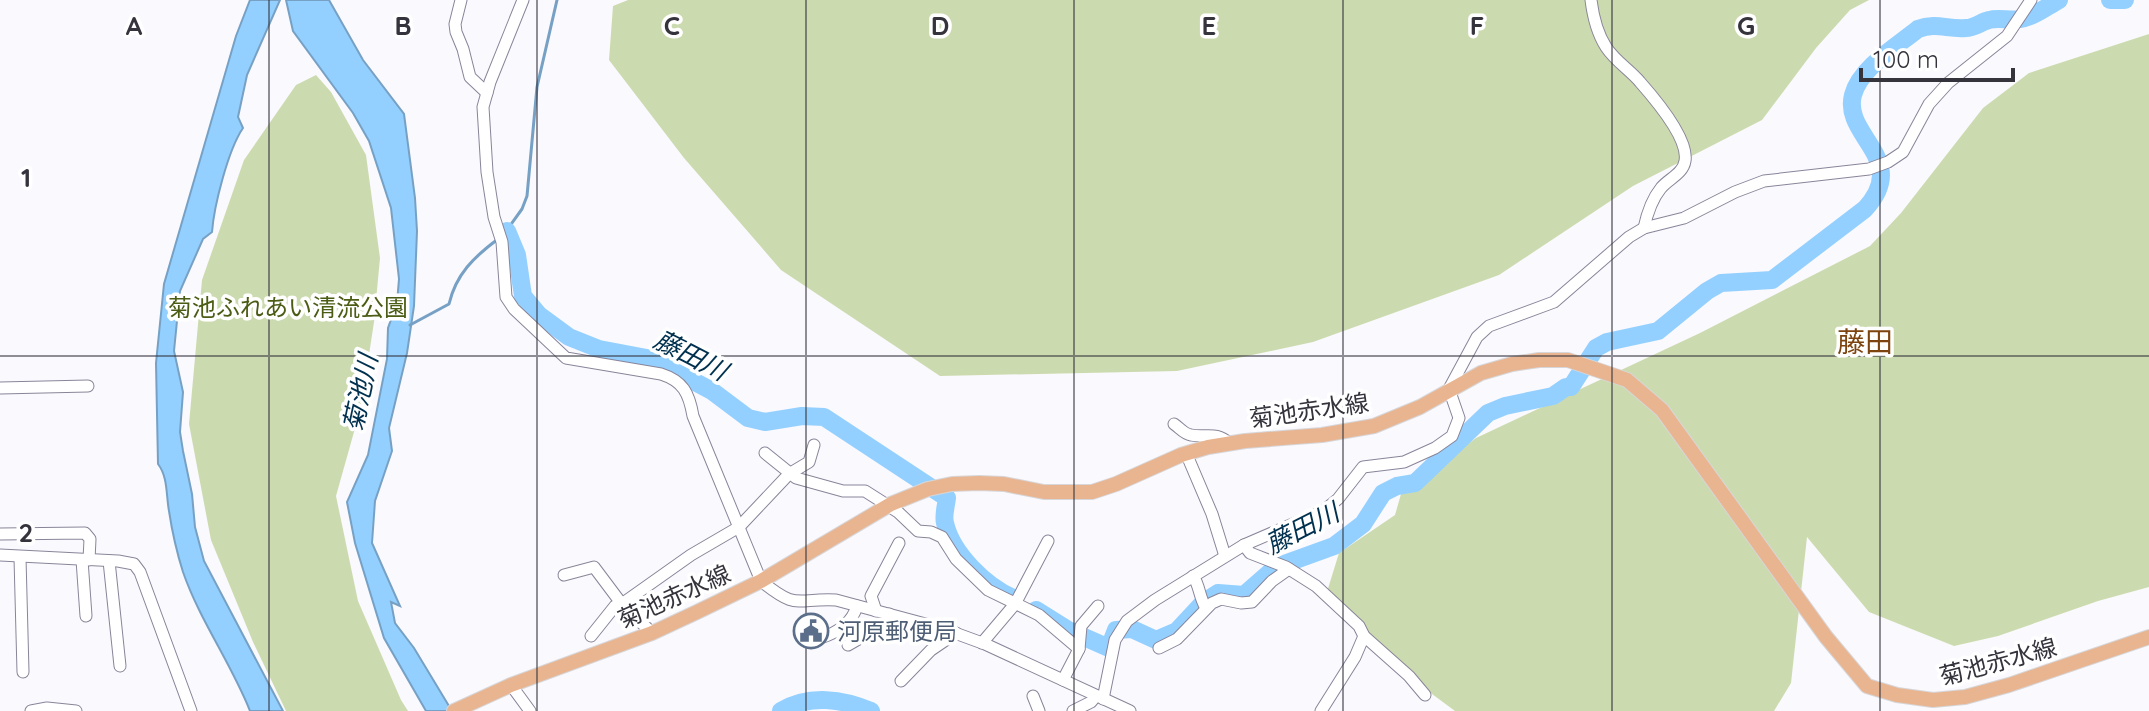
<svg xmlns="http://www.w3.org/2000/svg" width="2149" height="711" viewBox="0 0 2149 711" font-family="Quicksand,'Noto Sans JP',sans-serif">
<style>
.green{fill:#ccdbaf}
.water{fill:#93d0ff;stroke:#77a1c4;stroke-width:2}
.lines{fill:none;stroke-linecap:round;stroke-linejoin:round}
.stream{stroke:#77a1c4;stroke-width:3}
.river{stroke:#93d0ff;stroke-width:18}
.minor-casing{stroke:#898599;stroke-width:13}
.major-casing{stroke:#d7d6d8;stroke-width:16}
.minor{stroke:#fff;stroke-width:11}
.major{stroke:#e9b591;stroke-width:14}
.grid{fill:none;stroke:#35333c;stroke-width:2;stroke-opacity:0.55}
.labels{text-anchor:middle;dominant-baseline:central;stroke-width:7;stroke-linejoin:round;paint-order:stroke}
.park-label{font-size:24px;fill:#4b5c15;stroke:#fff}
.street-label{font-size:24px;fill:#35333c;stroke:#fff}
.service-label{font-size:24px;fill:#4e5e75;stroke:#fff;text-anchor:start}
.water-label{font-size:26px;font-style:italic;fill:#00314f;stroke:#fff}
.quarter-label{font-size:28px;fill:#7d440f;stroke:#fff}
.grid-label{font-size:26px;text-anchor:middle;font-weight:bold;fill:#35333c;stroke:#fff;stroke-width:7;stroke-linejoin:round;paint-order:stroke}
</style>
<rect width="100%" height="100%" fill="#faf9fe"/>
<g class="green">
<polygon points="628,0 1869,0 1850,10 1816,48 1762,120 1633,186 1499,275 1313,342 1177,371 940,376 781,270 684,158 609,60 613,6"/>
<polygon points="2149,34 2149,587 2098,601 1998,636 1954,646 1869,612 1807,537 1791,683 1774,711 1455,711 1432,694 1326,595 1339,553 1395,515 1401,494 1476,438 1700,333 1870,246 1901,213 1983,108 2029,73"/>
<polygon points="316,75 331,92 366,155 380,258 374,322 361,407 336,496 358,601 401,700 408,711 286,711 253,642 211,540 189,424 202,280 244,160 296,85"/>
</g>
<g class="water">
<path d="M250 0H280L247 75 238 117 243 128C228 150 214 206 212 232L203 239 180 291 174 351 183 392 180 432 183 451 192 494 195 527 204 561 283 711H250C231 663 200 621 183 572 177 553 172 531 169 511 166 495 168 477 158 464L156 363 164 284 236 36Z"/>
<polygon points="286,0 329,0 363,60 404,114 415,198 417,231 414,306 407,353 389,428 392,451 375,501 372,543 400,606 391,602 395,623 414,648 452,711 426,711 384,638 355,543 347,502 368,455 387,359 388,328 397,303 399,279 391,208 369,141 353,113 293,31"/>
</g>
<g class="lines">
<g class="stream">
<polyline points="504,234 522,209 527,196 537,87 557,0"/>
<path d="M410 325 449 304C456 274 474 257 498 239"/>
</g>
<g class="river">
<polyline points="2110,0 2125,0"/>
<path d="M507 231 517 255 523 296 539 315 569 337 599 349 652 359 712 391 748 418 765 422 802 416 824 417 947 498C946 506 943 516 945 523 952 554 986 586 1013 598"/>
<path d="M1036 610 1068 630 1109 648 1116 630 1132 629 1156 640 1177 631 1204 602 1218 593 1244 595 1276 567 1334 546 1363 524 1383 493 1397 486 1415 483 1488 413 1505 406 1553 396 1566 387H1571L1596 348 1607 342 1658 331 1707 291 1721 283 1772 280 1865 209C1911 159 1842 136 1853 95 1860 68 1897 46 1918 29 1936 22 1949 30 1966 28 1974 28 1981 22 1989 20 1999 17 2010 21 2020 19 2034 17 2046 7 2059 0"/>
<path d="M781 711C809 694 843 699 871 711"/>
</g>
<g class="minor-casing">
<g id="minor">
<polyline points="461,0 455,24 456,32 463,49 470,77 487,93"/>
<path d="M523 0 490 82 483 107 487 172 494 217 502 242 506 297 514 309 566 358 661 374C683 381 689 393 693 416L761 581C798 611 795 598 836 600L944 629 985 644 1130 711"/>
<path d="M1591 0C1593 16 1597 33 1606 47 1615 61 1630 70 1640 82 1655 99 1689 139 1685 161 1683 174 1668 179 1661 188 1652 199 1647 214 1644 228"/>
<polyline points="0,388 88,386"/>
<path d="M1174 424C1180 428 1184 434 1191 435 1206 438 1216 431 1229 443"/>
<polyline points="765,453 796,478 843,491 865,491 898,512 918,531 931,532 942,537 956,559 988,590 1039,615 1079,649 1063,680"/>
<polyline points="1186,453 1212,514 1225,556"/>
<polyline points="0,534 85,533 90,539 89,560"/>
<polyline points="1244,545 1250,553 1286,567 1316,586 1359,626 1364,636 1409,676 1425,695"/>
<polyline points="0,555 118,561 134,564 140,572 191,711"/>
<polyline points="20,558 23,672"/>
<polyline points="82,560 86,616"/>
<polyline points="109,561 120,666"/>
<polyline points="564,575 594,567 621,603 652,633"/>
<path d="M1193 576C1200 586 1199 597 1206 608"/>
<polyline points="876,611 871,596 899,543"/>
<polyline points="591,636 615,606 626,601 691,555 739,527 789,474 809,462 814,445"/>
<path d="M820 638C837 633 852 623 857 606"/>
<polyline points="982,643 1015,604 1048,541"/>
<polyline points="848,645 886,623 889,614"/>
<polyline points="1159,648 1177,639 1212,603 1221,599 1241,603 1252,602 1272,581 1289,569"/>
<polyline points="1079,649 1081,626 1098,606"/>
<polyline points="901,681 931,650 956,633"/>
<polyline points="511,685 530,711"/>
<polyline points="1033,696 1039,711"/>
<polyline points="1103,699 1115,640 1127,621 1155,600 1244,545 1323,511 1338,499 1363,467 1404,462 1435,448 1452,436 1459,418 1449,389 1477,337 1489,326 1554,302 1629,237 1644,228 1684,218 1735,192 1764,181 1869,169 1888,162 1903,152 1929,104 1948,83 2007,36 2031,0"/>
<polyline points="31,711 47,708 76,711"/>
<polyline points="1073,711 1091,702 1096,696"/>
<polyline points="1321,711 1355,657 1364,636"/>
</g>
</g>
<g class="major-casing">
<polyline id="major" points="454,711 511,685 652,633 697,612 761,581 891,504 928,489 952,484 979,483 1004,484 1044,492 1092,492 1116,484 1181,455 1208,447 1245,441 1322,435 1374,426 1420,407 1481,373 1512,364 1539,360 1568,360 1627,380 1662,410 1826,637 1867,686 1897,695 1933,700 1965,697 2009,685 2149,637"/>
</g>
<use href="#minor" class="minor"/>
<use href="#major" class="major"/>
</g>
<path class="grid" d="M269 0V711M537 0V711M806 0V711M1074 0V711M1343 0V711M1612 0V711M1880 0V711M0 356H2149"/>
<defs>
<g id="civic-ring" transform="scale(1.8)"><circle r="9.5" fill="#fff" stroke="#5c6f8a" stroke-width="1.5"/><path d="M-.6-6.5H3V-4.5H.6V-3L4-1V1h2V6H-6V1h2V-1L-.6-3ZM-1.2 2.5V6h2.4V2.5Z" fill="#5c6f8a"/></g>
</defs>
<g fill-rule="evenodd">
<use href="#civic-ring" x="811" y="631"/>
</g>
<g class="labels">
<g class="park-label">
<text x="288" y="307">菊池ふれあい清流公園</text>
</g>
<g class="street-label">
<text transform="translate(1309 410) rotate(-8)">菊池赤水線</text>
<text transform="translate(674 596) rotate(-24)">菊池赤水線</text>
<text transform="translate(1998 661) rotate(-15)">菊池赤水線</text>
</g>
<g class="service-label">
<text x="837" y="631">河原郵便局</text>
</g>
<g class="water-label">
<text transform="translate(691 355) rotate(27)">藤田川</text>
<text transform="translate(360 393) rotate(-78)">菊池川</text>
<text transform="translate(1302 528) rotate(-27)">藤田川</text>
</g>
<g class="quarter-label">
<text x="1865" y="341">藤田</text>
</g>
</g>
<g class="grid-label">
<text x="134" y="35">A</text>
<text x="403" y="35">B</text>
<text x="672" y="35">C</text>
<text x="940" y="35">D</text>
<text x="1209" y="35">E</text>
<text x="1477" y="35">F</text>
<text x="1746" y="35">G</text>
<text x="26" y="187">1</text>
<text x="26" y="542">2</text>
</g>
<path d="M1861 68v12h152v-12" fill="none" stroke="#35333c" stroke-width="4"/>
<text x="1873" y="68" font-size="24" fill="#35333c" stroke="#ffffff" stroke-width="6" paint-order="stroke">100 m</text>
</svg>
